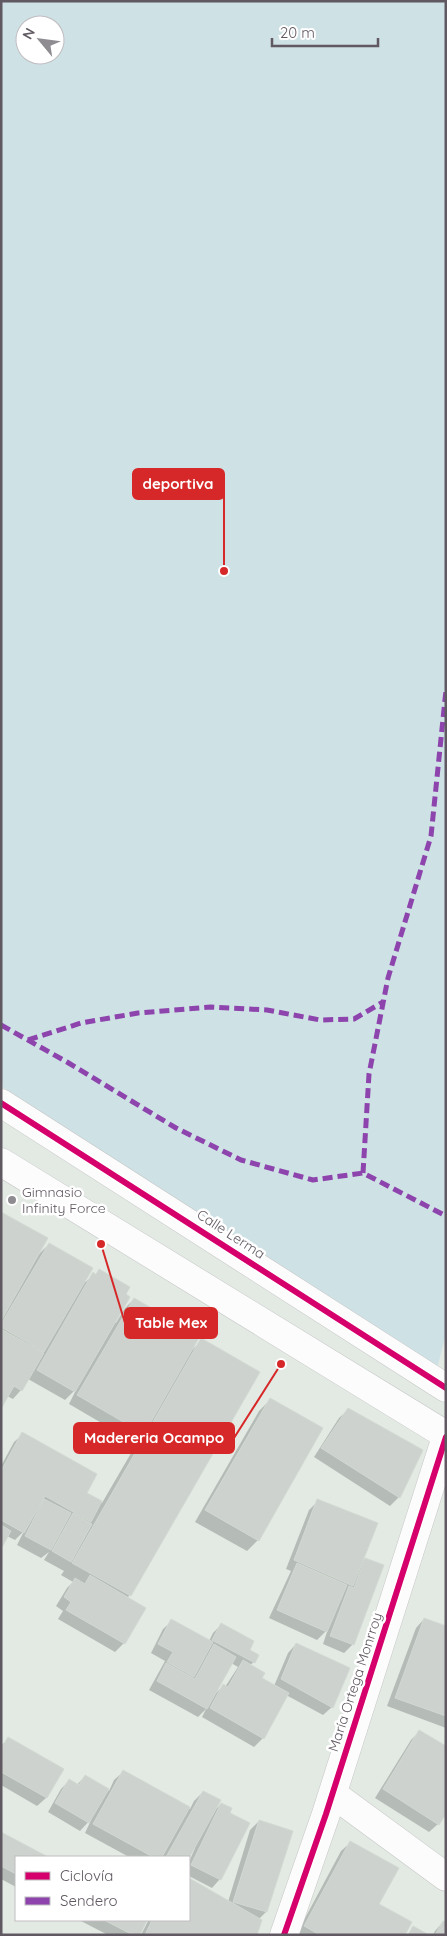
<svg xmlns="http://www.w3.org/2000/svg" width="447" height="1936" viewBox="0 0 447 1936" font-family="Quicksand,sans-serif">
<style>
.green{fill:#cee1e5;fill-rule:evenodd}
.shadow{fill:#0003;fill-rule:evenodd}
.building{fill:#cdd2ce;stroke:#d2d9d3}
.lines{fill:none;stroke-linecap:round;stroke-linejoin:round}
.street-casing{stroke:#c7c7c7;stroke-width:29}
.secondary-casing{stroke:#c6c6c7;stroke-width:29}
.street{stroke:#fbfcfb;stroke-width:28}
.secondary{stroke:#fbfcfb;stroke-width:28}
.quiet{stroke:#8e44ad;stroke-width:5;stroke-dasharray:10 5;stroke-linecap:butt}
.cycleway-casing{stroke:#fff;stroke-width:9}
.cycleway{stroke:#d6006c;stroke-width:6}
.poi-dot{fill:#8e8c90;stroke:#fff;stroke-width:2}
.labels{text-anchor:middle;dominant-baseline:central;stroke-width:5;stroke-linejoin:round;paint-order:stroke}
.poi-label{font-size:14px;fill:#615962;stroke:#fff;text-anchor:start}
.street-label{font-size:14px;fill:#615962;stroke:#fff}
.leader{fill:none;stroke:#d62828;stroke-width:2}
.callout-dot{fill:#d62828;stroke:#fff;stroke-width:2}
.callout{fill:#d62828;stroke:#d62828;stroke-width:2}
.callout-label{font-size:15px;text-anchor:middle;font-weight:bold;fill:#fff}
</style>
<rect width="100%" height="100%" fill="#e3eae4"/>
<path class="green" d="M1 1H446V1334L433 1384 1 1086ZM25 25H55V55H25Z"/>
<g class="shadow">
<polygon points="1,1214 36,1257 49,1244 83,1284 99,1271 114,1322 116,1323 125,1308 134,1299 192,1350 202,1340 259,1373 127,1599 144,1608 124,1643 115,1652 58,1619 63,1611 56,1606 67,1588 73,1582 61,1575 64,1571 44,1560 49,1552 41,1558 17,1545 24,1531 15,1540 7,1536 1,1547 1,1466 14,1442 23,1434 85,1493 102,1503 141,1436 134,1442 69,1404 77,1388 65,1400 28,1379 21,1390 13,1399 7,1396 1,1406"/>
<polygon points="270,1400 258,1540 247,1551 195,1522 259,1411"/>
<polygon points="348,1410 399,1497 390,1506 314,1457 339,1418"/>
<polygon points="318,1501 362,1558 382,1565 353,1644 344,1653 323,1644 328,1629 317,1640 269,1618 291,1571 286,1569 309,1510"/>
<polygon points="424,1619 446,1627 446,1728 387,1706 416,1628"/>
<path d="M172 1621 209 1641 213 1633 221 1625 248 1650 254 1662 250 1665 261 1679 274 1686 288 1653 296 1644 332 1707 323 1715 286 1695 263 1738 254 1747 202 1717 206 1709 198 1717 149 1690 165 1661 151 1653 163 1629ZM231 1663 238 1667 225 1687 223 1686 215 1694Z"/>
<polygon points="420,1731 438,1824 429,1832 375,1798 411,1740"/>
<polygon points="8,1739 62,1770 46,1798 37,1806 1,1785 1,1746"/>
<polygon points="123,1772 190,1809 194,1801 203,1792 213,1812 221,1804 220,1879 212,1888 189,1876 189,1862 195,1848 193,1847 188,1857 129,1857 85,1833 92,1818 80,1831 48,1812 61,1789 70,1780 77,1785 85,1776 109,1791 114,1780"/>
<polygon points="259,1821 266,1912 258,1920 256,1935 141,1935 148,1921 146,1920 189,1920 189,1879 228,1902 250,1830"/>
<polygon points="1,1833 45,1857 16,1857 16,1887 1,1879"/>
<polygon points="350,1843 378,1905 404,1935 296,1935 341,1851"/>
<polygon points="79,1920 146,1920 138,1935 108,1935"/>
<polygon points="443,1922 446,1935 433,1935 435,1931"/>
</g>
<g class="building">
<polygon points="1,1212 48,1238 1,1321"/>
<polygon points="49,1243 93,1268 44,1352 1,1327 1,1324"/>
<polygon points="99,1269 130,1287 126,1294 130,1297 75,1392 37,1370 93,1272 96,1275"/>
<polygon points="134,1298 200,1336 144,1434 77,1395"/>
<polygon points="1,1329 44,1353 22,1391 14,1386 1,1409"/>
<polygon points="201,1338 260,1372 131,1596 72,1563"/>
<polygon points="270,1398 323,1428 259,1541 205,1510"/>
<polygon points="348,1408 423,1450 400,1498 321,1448"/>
<polygon points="22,1432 97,1474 87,1493 102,1501 91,1522 45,1496 24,1533 1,1520 1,1471"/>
<polygon points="44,1499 71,1513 51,1550 25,1536"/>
<polygon points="317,1499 378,1523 353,1586 294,1560"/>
<polygon points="73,1513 92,1524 71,1562 52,1551"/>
<polygon points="1,1525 11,1531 1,1549"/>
<polygon points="365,1558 384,1565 354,1645 330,1636 349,1586 354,1588"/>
<polygon points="297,1563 347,1585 327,1632 277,1610"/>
<polygon points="90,1575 146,1608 125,1644 66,1610 71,1602 64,1597 75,1578 85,1584"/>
<polygon points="424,1618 446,1626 446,1716 395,1698"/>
<polygon points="171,1619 213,1642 194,1677 167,1662 173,1652 158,1644"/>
<polygon points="221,1623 254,1641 250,1650 259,1655 255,1663 212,1640"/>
<polygon points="296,1643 350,1668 333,1708 281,1679"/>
<polygon points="214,1644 236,1657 207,1709 157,1681 166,1663 195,1679"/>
<polygon points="243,1660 265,1673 262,1678 289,1693 264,1739 210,1708 223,1684 228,1687"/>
<polygon points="419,1730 446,1746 446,1814 439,1825 383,1789"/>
<polygon points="8,1737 64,1769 47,1798 1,1772 1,1749"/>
<polygon points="123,1770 190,1807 162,1857 153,1857 93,1824"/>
<polygon points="85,1775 109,1789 89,1823 55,1803 69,1779 79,1785"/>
<polygon points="203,1791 221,1800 189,1858 166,1857"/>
<polygon points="221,1803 232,1808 230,1813 250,1823 221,1880 191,1865"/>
<polygon points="259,1820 293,1831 267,1912 233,1902"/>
<polygon points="1,1832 48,1857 16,1857 16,1874 1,1866"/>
<polygon points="350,1841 399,1868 379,1904 412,1922 405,1935 320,1935 304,1926"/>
<polygon points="189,1878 262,1920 257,1935 145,1935 152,1920 189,1920"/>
<polygon points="104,1920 147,1920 140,1935 133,1935"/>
<polygon points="443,1921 446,1922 446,1935 435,1935"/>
<polygon points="413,1926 429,1935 408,1935"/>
</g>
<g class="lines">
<g class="street-casing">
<g id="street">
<polyline points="333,1794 446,1877"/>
<polyline points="284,1935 326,1814 446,1437"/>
</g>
</g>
<g class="secondary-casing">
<g id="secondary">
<polyline points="1,1103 446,1388"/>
<polyline points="1,1162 446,1435"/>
</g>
</g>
<use href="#street" class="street"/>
<use href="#secondary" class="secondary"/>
<g class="quiet">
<polyline points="1,1025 67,1062 176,1128 241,1160 313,1180 363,1173 446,1216"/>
<polyline points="28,1040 81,1023 138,1013 211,1007 267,1010 320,1020 354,1019 383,1002"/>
<polyline points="363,1173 369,1074 388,978 431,836 446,690"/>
</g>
<g class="cycleway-casing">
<g id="cycleway">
<polyline points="1,1103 446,1388"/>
<polyline points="284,1935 326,1814 446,1437"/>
</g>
</g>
<use href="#cycleway" class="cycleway"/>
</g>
<circle class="poi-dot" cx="12" cy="1200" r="5"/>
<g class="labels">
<g class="poi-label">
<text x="22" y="1192">Gimnasio<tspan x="22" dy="16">Infinity Force</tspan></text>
</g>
<g class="street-label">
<text transform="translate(231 1234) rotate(33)">Calle Lerma</text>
<text transform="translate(355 1682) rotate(-72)">María Ortega Monrroy</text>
</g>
</g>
<path class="leader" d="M224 571L224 484M101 1244L125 1323M281 1364L234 1438"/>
<g class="callout-dot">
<circle cx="224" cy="571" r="5"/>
<circle cx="101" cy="1244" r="5"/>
<circle cx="281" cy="1364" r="5"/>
</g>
<g class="callout">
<rect x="133" y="469" width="91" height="30" rx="5"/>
<rect x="125" y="1308" width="92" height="30" rx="5"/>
<rect x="74" y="1423" width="160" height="30" rx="5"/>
</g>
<g class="callout-label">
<text x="178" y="489">deportiva</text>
<text x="171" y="1328">Table Mex</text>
<text x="154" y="1443">Madereria Ocampo</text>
</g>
<rect width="447" height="1936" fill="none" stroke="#615962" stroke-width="5"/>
<rect x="15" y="1856" width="175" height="65" fill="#ffffff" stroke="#c0bdc0"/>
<rect x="25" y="1872" width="25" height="8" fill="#d6006c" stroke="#c0bdc0"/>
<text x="60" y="1881" font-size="15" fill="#615962">Ciclovía</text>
<rect x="25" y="1897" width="25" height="8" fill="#8e44ad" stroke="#c0bdc0"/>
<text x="60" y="1906" font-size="15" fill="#615962">Sendero</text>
<g transform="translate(40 40) rotate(299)"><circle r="24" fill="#ffffff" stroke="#c0bdc0"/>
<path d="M0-4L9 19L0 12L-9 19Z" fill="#8e8c90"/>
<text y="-8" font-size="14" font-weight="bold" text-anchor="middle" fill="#615962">N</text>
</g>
<path d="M272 38v8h106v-8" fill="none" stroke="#615962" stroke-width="2.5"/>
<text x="280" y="38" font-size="15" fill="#615962" stroke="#ffffff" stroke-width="4" paint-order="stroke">20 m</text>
</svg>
